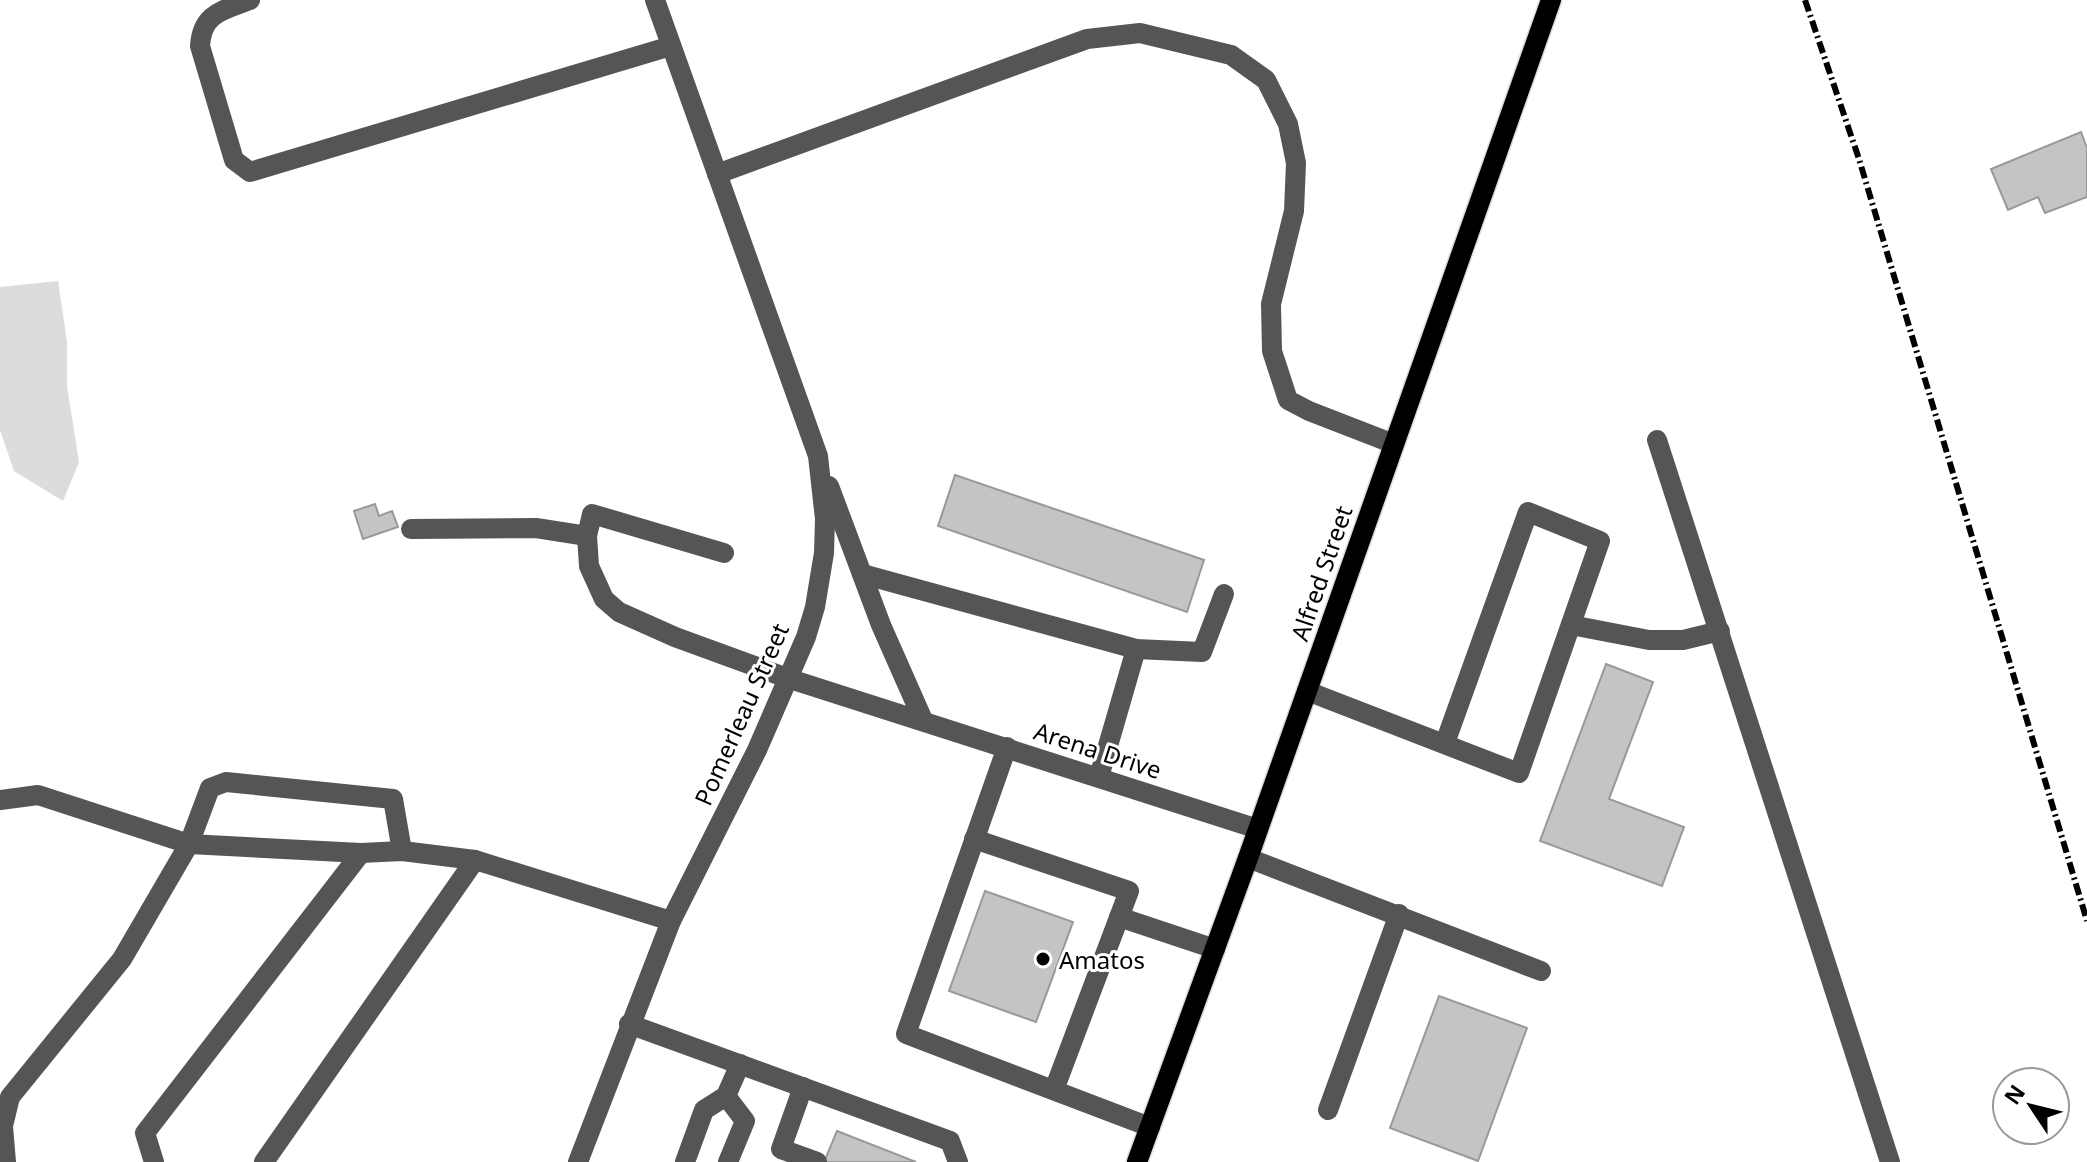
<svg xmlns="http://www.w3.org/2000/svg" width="2087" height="1162" viewBox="0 0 2087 1162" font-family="'Noto Sans',sans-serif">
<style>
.green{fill:#dcdcdc}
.building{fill:#c4c4c4;stroke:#999;stroke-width:2}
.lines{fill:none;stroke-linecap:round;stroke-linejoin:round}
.major-casing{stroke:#dbdbdb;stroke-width:23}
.minor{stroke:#555;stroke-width:20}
.major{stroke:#000;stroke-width:20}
.rail{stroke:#000;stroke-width:6;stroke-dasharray:12 4 2 4;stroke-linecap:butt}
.poi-dot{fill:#000;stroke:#fff;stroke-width:3}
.labels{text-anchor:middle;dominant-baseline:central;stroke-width:6;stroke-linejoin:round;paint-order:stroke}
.street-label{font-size:24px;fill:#000;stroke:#fff}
.poi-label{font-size:24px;fill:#000;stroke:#fff;text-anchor:start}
</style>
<rect width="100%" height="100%" fill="#fff"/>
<polygon class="green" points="58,281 67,342 67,386 79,462 63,501 14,471 0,430 0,287"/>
<g class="building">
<polygon points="2081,132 2087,148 2087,197 2045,213 2038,197 2008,210 1991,169"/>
<polygon points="955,475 1204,560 1187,612 938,526"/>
<polygon points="375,504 379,516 392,511 398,527 363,539 354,511"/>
<polygon points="1606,664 1653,682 1609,799 1684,827 1662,886 1540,841"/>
<polygon points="985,891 1073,922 1036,1022 949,991"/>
<polygon points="1439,996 1527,1028 1478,1161 1390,1128"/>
<polygon points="837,1131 916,1162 824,1162"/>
</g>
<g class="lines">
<g class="major-casing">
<polyline id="major" points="1137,1162 1248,858 1551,0"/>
</g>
<g class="minor">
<path d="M250 0C222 11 202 13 200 46L234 160 250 172 671 46"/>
<polyline points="717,174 1087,39 1140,33 1231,55 1266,80 1288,124 1296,163 1294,211 1271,304 1272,351 1288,400 1309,411 1394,444"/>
<polyline points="1657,440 1890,1162"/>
<polyline points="829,486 881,625 923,720"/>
<polyline points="411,529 536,528 587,536"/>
<polyline points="724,553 592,514 587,536 589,566 604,599 619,612 675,637 790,679 1258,829"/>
<polyline points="862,574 1136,649 1099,777"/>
<polyline points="1571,625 1649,640 1683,640 1720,631"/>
<polyline points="1136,649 1202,652 1224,594"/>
<polyline points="1307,691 1519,773 1600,541 1528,512 1445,743"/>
<polyline points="1007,747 906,1034 1150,1127"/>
<polyline points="0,800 38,795 189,844 361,853 402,851 475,860 671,921"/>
<polyline points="974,839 1129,891 1054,1090"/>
<polyline points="1248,858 1541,971"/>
<polyline points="1119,917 1215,949"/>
<polyline points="629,1024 950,1141 958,1162"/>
<polyline points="803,1087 781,1149 817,1162"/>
<polyline points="726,1096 745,1121 728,1162"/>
<polyline points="1328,1110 1399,914"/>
<polyline points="6,1162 3,1126 10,1097 122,959 189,844 210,788 226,782 393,799 402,851"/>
<polyline points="154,1162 145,1133 361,853"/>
<polyline points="264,1162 475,860"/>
<polyline points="578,1162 671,921 757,750 806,637 815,607 824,553 825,519 818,456 655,0"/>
<polyline points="685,1162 704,1110 726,1096 740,1064"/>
</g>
<use href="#major" class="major"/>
<polyline class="rail" points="1805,0 1859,159 2087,921"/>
</g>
<circle class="poi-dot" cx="1043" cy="959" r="8"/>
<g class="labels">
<g class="street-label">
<text transform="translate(1321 573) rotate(-71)">Alfred Street</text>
<text transform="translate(741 714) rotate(-66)">Pomerleau Street</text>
<text transform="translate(1098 750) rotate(18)">Arena Drive</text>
</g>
<g class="poi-label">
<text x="1059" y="959">Amatos</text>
</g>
</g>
<g transform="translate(2031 1106) rotate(305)"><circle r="38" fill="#ffffff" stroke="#999999" stroke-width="2"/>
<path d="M0-6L14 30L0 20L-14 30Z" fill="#000000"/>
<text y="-12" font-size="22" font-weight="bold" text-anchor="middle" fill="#000000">N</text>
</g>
</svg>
